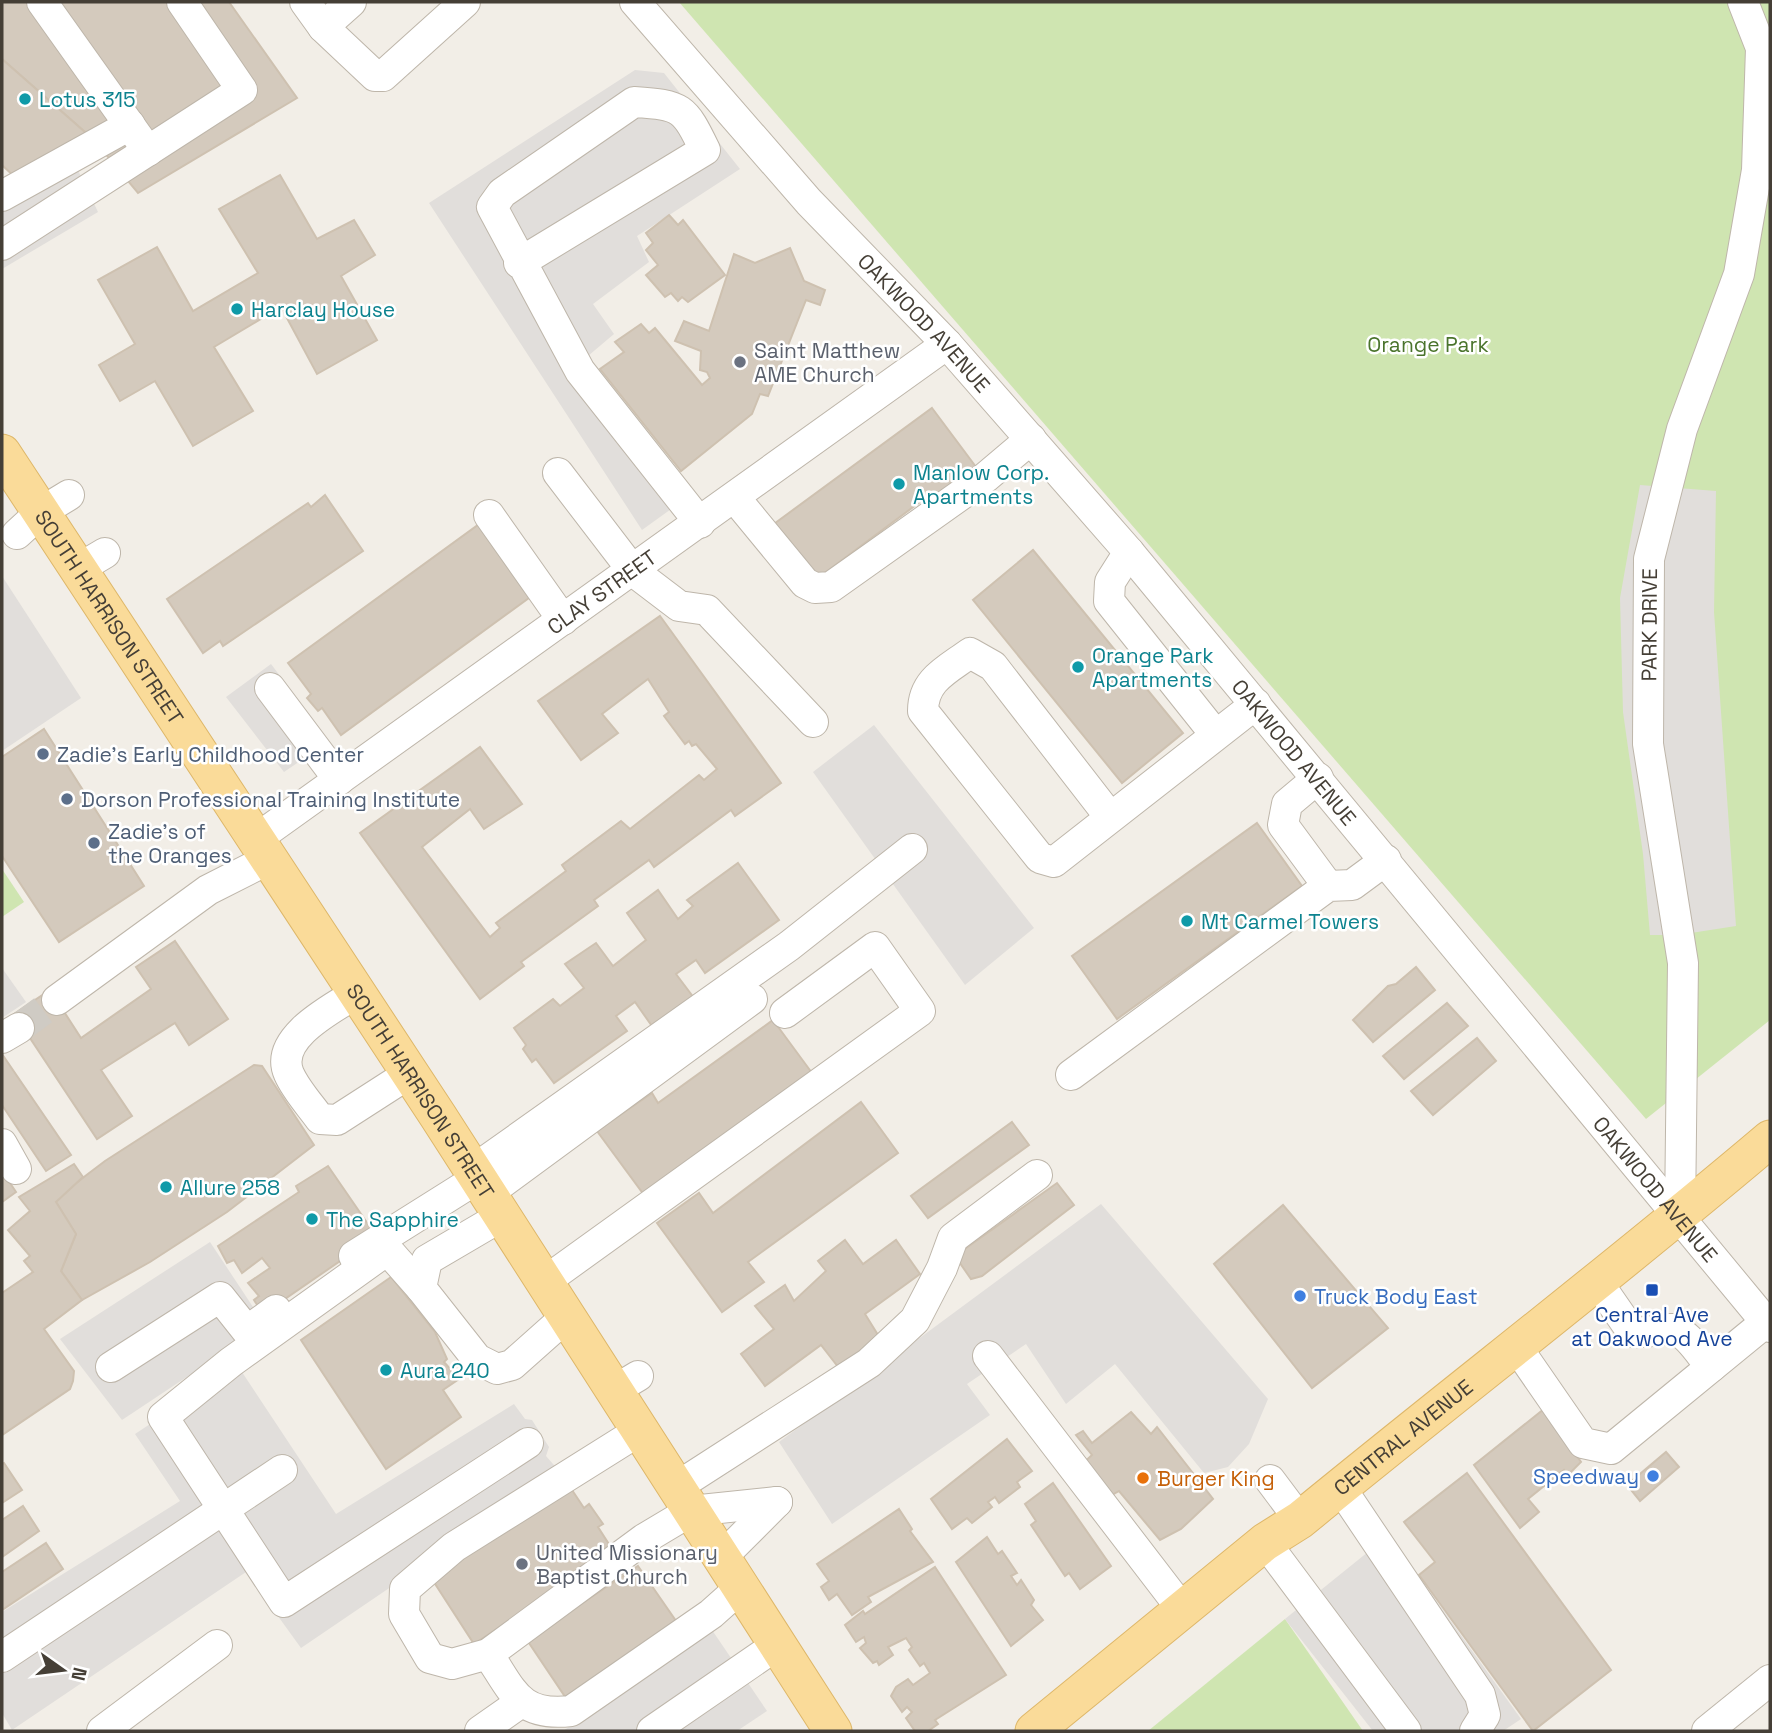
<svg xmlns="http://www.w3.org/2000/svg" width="1772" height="1733" viewBox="0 0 1772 1733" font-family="'Space Grotesk',sans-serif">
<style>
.green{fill:#cfe5b1}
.parking{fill:#e1dedb}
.building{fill:#d4cabd;stroke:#cec1b0;stroke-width:2}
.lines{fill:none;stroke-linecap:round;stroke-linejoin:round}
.minor-tunnel{stroke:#cfcbc4;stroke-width:30;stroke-dasharray:30 15;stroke-linecap:butt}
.minor-casing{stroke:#beb6aa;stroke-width:32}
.major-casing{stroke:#deb769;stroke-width:39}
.minor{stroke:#fff;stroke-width:30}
.major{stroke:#fadb99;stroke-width:37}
.culture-dot{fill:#0f9aa8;stroke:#fff;stroke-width:2.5}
.worship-dot{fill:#6b7280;stroke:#fff;stroke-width:2.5}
.service-dot{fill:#5c6f8a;stroke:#fff;stroke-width:2.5}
.transit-dot{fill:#1a4fb4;stroke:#fff;stroke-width:2.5}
.shop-dot{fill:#3f7fe0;stroke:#fff;stroke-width:2.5}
.food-dot{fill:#e8710a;stroke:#fff;stroke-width:2.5}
.labels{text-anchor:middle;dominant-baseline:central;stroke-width:5;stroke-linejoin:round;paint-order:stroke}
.culture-label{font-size:21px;fill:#0d838f;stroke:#fff;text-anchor:start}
.street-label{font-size:21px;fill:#453f36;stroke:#fff}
.park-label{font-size:21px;fill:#4a742c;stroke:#fff}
.worship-label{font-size:21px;fill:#5b616d;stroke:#fff;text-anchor:start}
.service-label{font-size:21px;fill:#4e5e75;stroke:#fff;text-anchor:start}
.shop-label{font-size:21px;fill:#366cbe;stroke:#fff;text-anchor:start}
.transit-label{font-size:21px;fill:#164399;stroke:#fff}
.food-label{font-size:21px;fill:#c56008;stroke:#fff;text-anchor:start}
</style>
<rect width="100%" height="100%" fill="#f2eee7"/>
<g class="green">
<polygon points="679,2 1770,2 1770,1020 1646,1119"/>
<polygon points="2,869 24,902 2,917"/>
<polygon points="1285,1619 1363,1731 1148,1731"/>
</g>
<g class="parking">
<polygon points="635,70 664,73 740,169 637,236 649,262 593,304 614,334 588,356 692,494 642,530 429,203"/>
<polygon points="75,164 98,212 2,269 2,204"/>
<polygon points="1640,485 1716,491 1714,612 1736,926 1678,935 1650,935 1643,854 1623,712 1620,598"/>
<polygon points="2,576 81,698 2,751"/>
<polygon points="271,664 338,753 318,767 309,755 284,772 226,697"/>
<polygon points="874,725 1034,928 965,985 813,772"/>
<polygon points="2,968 26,1002 2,1018"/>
<polygon points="1101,1204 1268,1399 1249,1444 1228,1467 1204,1473 1115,1364 1066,1404 1026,1344 967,1384 990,1415 832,1524 779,1442"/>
<polygon points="210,1242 265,1325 122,1420 60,1339"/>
<polygon points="238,1366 336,1514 514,1404 525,1419 532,1420 549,1447 546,1456 560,1472 301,1648 246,1572 12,1730 2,1713 2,1612 180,1501 135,1434"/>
<polygon points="1389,1535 1521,1719 1503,1731 1373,1731 1285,1619"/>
<polygon points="712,1630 767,1711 737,1731 563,1731"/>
</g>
<g class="building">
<polygon points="2,2 229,2 297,98 138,193 94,140 2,59"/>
<polygon points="2,59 94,140 18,180 2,165"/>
<polygon points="280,175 317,239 354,220 375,255 341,276 377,340 317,374 281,307 214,347 253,411 193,446 155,381 120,401 99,365 135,344 98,280 157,247 193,311 258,273 219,209"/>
<polygon points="669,215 678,225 683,220 725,275 688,302 682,297 678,301 671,293 665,297 646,275 658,265 646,250 653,243 646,233"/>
<polygon points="790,248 804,281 825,290 820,305 806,300 768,396 760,394 752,414 681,471 600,369 624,352 615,342 641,324 649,333 655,328 702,385 710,378 707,372 700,370 701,351 675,341 684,321 709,331 734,254 755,263"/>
<polygon points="932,408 982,475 941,505 932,493 818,578 767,529"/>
<polygon points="325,495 363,551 223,646 220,641 203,653 167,599 308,503 311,507"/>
<polygon points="482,522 533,595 341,735 322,708 318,711 307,698 311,694 288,663"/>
<polygon points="1033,550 1183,733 1122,783 973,600"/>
<polygon points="660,616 781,783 735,816 731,810 654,867 649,860 594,900 598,906 521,962 524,966 480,999 360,833 480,747 522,804 484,829 470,809 422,847 490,937 500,928 496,923 566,871 562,865 621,821 630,829 699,775 704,780 717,769 696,744 692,746 689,741 685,744 664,716 669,712 648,679 602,714 618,733 581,760 538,701"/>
<polygon points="44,729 144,886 59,942 2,856 2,757"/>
<polygon points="1257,823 1302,886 1117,1019 1072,956"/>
<polygon points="738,863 779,920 705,973 696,960 676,974 700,1006 659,1036 635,1002 616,1016 627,1031 554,1083 536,1059 532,1062 523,1049 526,1045 514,1028 553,999 560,1006 584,988 565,964 596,943 613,966 646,940 627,913 658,890 678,919 693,906 687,900"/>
<polygon points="175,941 228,1019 189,1045 175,1023 101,1070 132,1116 97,1139 14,1014 50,990 81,1038 151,989 136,967"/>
<polygon points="1416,967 1435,990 1373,1042 1353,1020 1388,986 1396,984"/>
<polygon points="1447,1003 1468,1026 1404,1079 1383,1056"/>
<polygon points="773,1020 812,1073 650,1203 597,1131 652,1093 658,1103"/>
<polygon points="1477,1038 1496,1061 1433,1115 1411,1091"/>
<polygon points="2,1054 71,1155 46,1171 2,1105"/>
<polygon points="254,1065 262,1066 314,1145 227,1212 150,1262 82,1300 61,1271 76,1234 56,1202 59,1196 105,1161"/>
<polygon points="861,1102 898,1153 748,1262 764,1282 722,1312 657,1223 699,1193 713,1213"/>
<polygon points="1012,1122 1029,1145 928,1218 911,1196"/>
<polygon points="74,1164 83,1177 56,1202 76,1234 61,1271 82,1300 44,1329 74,1371 73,1381 70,1389 2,1435 2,1293 33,1272 24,1261 30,1256 8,1230 30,1211 19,1197"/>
<polygon points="328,1166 383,1246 346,1257 263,1314 254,1300 259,1296 248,1283 270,1268 262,1258 242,1273 234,1260 227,1263 218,1246 299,1192 296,1186"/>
<polygon points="2,1171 16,1192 2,1202"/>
<polygon points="1057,1183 1074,1205 982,1276 971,1279 955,1256"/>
<polygon points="1283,1205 1388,1328 1312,1388 1214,1264"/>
<polygon points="845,1240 863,1264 896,1240 920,1274 865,1314 883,1343 842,1372 821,1345 765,1386 741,1354 774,1329 755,1306 785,1285 794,1301 826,1271 818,1261"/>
<polygon points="391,1277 435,1332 447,1359 444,1362 459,1379 443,1390 461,1417 386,1469 301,1340"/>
<polygon points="1544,1409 1581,1462 1568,1475 1564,1470 1528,1499 1539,1512 1520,1528 1474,1465"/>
<polygon points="1131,1412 1151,1434 1157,1427 1213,1499 1181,1529 1160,1540 1119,1491 1107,1498 1080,1466 1092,1455 1076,1435 1083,1431 1092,1443"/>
<polygon points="1007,1439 1032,1471 1017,1482 1020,1487 999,1503 995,1497 988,1502 992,1507 972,1523 967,1518 952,1529 931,1499"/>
<polygon points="1666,1452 1679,1467 1640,1501 1627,1485"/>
<polygon points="4,1463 22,1490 2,1503 2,1464"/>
<polygon points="1467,1473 1611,1670 1533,1731 1419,1575 1435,1562 1404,1522"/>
<polygon points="1053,1483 1111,1566 1080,1589 1069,1573 1065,1576 1031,1525 1036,1521 1025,1504"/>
<polygon points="568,1484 584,1508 589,1504 603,1524 598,1527 614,1552 474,1644 430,1576"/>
<polygon points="23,1506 39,1531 2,1557 2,1520"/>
<polygon points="899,1509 912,1529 910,1531 933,1562 868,1597 871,1602 852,1615 837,1594 829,1600 821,1587 829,1581 817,1564"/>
<polygon points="987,1537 998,1554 1002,1551 1017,1573 1011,1576 1017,1585 1021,1580 1034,1600 1031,1605 1043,1620 1011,1646 956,1562"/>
<polygon points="46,1543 63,1569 2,1610 2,1572"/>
<polygon points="638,1566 683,1631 572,1707 527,1640"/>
<polygon points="935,1567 1006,1675 935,1720 938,1724 928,1731 915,1731 906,1718 912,1712 907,1707 902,1712 891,1696 896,1687 908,1679 913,1685 930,1673 924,1663 920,1666 909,1650 912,1647 906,1638 888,1647 893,1655 879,1665 877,1661 873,1663 860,1648 866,1643 864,1637 856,1642 845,1625 863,1611 865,1614"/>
</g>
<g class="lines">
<polyline class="minor-tunnel" points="19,1028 57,1000"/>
<g class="minor-casing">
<g id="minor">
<polyline points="42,2 148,151"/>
<polyline points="305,2 323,27"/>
<polyline points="351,2 323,27 375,76 383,76 465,2"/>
<path id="s1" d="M635 2 809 202 947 344 1129 552 1770 1327"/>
<polyline points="2,196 130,125"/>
<polyline points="2,245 242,90 182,2"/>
<path d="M519 263 705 150C684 107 682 105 634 102L502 193 492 207 580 371 700 523"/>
<polyline points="558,473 633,571 679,606 707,610 813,722"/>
<polyline points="735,498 805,583 815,588 831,587 986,477 1031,439"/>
<polyline points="489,515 563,620"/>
<polyline points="17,534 41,512 69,495"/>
<polyline points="1129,552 1110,582 1109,601 1215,734"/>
<polyline points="78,569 105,553"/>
<polyline points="270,688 339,780"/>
<polyline points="1318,778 1287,804 1283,825 1328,886"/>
<path d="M1110 817 993 666 970 653C947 670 923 680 923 711L1040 858 1054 862 1256 704"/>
<path id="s2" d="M256 839 947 344"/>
<path d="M357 993C333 1008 273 1038 289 1074 296 1090 310 1105 320 1119L337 1120 410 1073"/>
<polyline points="57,1000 208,890 269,859"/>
<polyline points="2,1038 19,1028"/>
<polyline points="1071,1075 1328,886 1352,885 1386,860"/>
<polyline points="2,1144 16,1169"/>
<polyline points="473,1170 789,946 912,849"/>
<polyline points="488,1193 752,999"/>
<path id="s3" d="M1680 1215 1683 963 1648 744 1649 559 1682 429 1739 274 1757 170 1761 48 1743 2"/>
<polyline points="502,1216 427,1260 421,1288 477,1359 497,1369 512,1365 566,1317"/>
<polyline points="354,1256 478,1178"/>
<path d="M1596 1280 1632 1332C1648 1334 1660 1328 1671 1329 1688 1331 1701 1356 1711 1367"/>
<polyline points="544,1282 920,1011 875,947 785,1013"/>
<polyline points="421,1288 391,1254 383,1253 231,1362 163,1417 284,1602 528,1443"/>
<polyline points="1516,1346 1583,1443 1611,1449 1766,1322"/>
<polyline points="988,1356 1182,1609"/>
<polyline points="111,1367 220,1297 247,1331 276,1310"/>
<polyline points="613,1391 638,1376"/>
<polyline points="639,1431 454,1547 405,1589 404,1614 430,1658 452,1664 488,1654 644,1539 691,1511 777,1502"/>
<polyline points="1270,1480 1300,1520"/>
<polyline points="1340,1487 1480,1695 1485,1715 1475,1731"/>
<polyline points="675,1488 869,1363 915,1320 942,1268 953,1238 1037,1175"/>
<polyline points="1265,1542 1406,1731"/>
<polyline points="721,1558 777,1502"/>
<path d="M488 1654C513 1691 519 1717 571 1711L711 1614 739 1589"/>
<polyline points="2,1657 282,1470"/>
<polyline points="102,1731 217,1645"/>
<polyline points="480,1731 520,1703"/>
<polyline points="652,1731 777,1645"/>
<polyline points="1707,1731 1770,1680"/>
</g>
</g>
<g class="major-casing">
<g id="major">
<path id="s4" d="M2 453 438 1116 833 1731"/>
<path id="s5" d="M1034 1731 1265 1542 1300 1520C1456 1392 1617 1269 1770 1139"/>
</g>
</g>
<use href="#minor" class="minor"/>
<use href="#major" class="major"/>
</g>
<g class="culture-dot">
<circle cx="25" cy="99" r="7"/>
<circle cx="237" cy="309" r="7"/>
<circle cx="899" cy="484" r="7"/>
<circle cx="1078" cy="667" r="7"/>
<circle cx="1187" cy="921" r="7"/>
<circle cx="166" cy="1187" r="7"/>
<circle cx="312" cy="1219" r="7"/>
<circle cx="386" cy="1370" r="7"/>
</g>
<g class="worship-dot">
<circle cx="740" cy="362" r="7"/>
<circle cx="522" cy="1564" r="7"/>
</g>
<g class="service-dot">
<circle cx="43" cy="754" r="7"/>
<circle cx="67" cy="799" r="7"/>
<circle cx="94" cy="843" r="7"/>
</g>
<rect class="transit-dot" x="1645" y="1283" width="14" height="14" rx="3.5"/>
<g class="shop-dot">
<circle cx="1300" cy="1296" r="7"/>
<circle cx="1653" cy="1476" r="7"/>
</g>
<circle class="food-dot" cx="1143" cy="1478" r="7"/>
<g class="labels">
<g class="culture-label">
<text x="39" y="99">Lotus 315</text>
<text x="251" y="309">Harclay House</text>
<text x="913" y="472">Manlow Corp.<tspan x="913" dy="24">Apartments</tspan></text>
<text x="1092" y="655">Orange Park<tspan x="1092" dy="24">Apartments</tspan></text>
<text x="1201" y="921">Mt Carmel Towers</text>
<text x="180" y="1187">Allure 258</text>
<text x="326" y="1219">The Sapphire</text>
<text x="400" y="1370">Aura 240</text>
</g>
<g class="street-label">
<text stroke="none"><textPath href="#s1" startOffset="432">OAKWOOD AVENUE</textPath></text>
<text stroke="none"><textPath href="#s2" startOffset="425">CLAY STREET</textPath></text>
<text stroke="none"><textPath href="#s4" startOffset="196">SOUTH HARRISON STREET</textPath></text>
<text stroke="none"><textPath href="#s3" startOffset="593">PARK DRIVE</textPath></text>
<text stroke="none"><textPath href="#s1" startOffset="999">OAKWOOD AVENUE</textPath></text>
<text stroke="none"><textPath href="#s4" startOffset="763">SOUTH HARRISON STREET</textPath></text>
<text stroke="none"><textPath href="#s1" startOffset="1566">OAKWOOD AVENUE</textPath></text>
<text stroke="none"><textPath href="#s5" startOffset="472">CENTRAL AVENUE</textPath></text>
</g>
<g class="park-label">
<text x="1428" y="344">Orange Park</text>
</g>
<g class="worship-label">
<text x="754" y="350">Saint Matthew<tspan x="754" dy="24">AME Church</tspan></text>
<text x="536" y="1552">United Missionary<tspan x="536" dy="24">Baptist Church</tspan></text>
</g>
<g class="service-label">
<text x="57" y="754">Zadie's Early Childhood Center</text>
<text x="81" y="799">Dorson Professional Training Institute</text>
<text x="108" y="831">Zadie's of<tspan x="108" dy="24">the Oranges</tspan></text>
</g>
<g class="shop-label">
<text x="1314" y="1296">Truck Body East</text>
<text x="1639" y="1476" text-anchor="end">Speedway</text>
</g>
<g class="transit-label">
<text x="1652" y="1314">Central Ave<tspan x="1652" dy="24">at Oakwood Ave</tspan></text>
</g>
<g class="food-label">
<text x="1157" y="1478">Burger King</text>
</g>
</g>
<rect width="1772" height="1733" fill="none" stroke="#453f36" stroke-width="7"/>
<g transform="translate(63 1670) rotate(104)" stroke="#ffffff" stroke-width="5" paint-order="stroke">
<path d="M0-5L12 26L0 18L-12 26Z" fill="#453f36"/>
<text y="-10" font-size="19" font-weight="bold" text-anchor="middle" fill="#453f36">N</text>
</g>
</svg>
